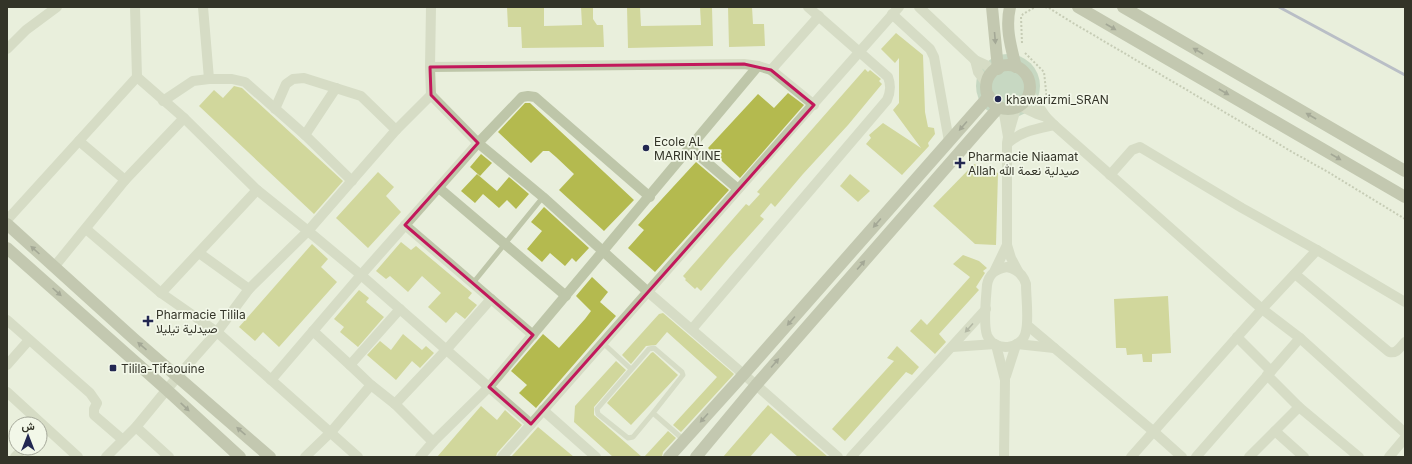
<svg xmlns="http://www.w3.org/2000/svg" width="1412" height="464" viewBox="0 0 1412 464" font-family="Inter,Vazirmatn,sans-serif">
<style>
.green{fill:#9dbda2}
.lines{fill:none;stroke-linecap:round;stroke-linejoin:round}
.stream{stroke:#7e84aa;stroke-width:3}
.building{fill:#b4ba4f}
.path{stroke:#9ca386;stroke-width:2;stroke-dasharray:2 2;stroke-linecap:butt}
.lane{stroke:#bec6a9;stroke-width:5}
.street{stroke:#bec6a9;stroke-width:10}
.secondary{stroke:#949a7b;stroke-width:12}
.oneway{fill:#505341}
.oneway2{fill:#727662}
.marked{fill:none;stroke:#c2185b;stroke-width:3;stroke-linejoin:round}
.poi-dot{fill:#222751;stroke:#f2f7e8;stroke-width:1.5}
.labels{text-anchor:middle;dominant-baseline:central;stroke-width:3.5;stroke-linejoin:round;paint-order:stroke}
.poi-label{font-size:12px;fill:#333428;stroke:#f2f7e8;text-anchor:start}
</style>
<rect width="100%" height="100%" fill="#e9efdc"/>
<circle class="green" cx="1008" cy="86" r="32"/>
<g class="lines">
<polyline class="stream" points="1279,7 1405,75"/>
</g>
<g class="building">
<polygon points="507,7 544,7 544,26 582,25 581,7 593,7 593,19 597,25 603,25 604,47 522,48 521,27 508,27"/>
<polygon points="627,7 640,7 641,26 701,25 700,7 712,7 713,46 628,48"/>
<polygon points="728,7 752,7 753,24 764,24 765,46 729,47"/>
<polygon points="896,33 923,55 925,112 928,127 934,128 935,134 928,143 929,146 902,175 866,144 871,138 869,135 883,123 921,148 893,110 899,103 899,58 895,63 881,49"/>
<polygon points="865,69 868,72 870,70 881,79 879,81 882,84 848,125 803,174 775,207 771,203 760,216 764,219 729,258 701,291 697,287 695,289 685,280 686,279 683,276 746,204 749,206 760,194 757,192"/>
<polygon points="234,86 242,88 343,181 314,214 199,106 214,90 223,98"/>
<polygon points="788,93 804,105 740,178 708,148 758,94 774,108"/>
<polygon points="525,103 530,103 634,200 604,231 559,190 574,174 556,157 549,151 543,151 531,163 498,132"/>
<polygon points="481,154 492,163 480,176 470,167"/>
<polygon points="696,162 729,190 655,272 628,248 644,230 638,225"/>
<polygon points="974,164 998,173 996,245 975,244 933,206"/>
<polygon points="378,172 394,187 386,196 401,212 368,248 336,218"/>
<polygon points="477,174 497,191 509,177 529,194 516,209 507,200 499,208 483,194 475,203 461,191"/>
<polygon points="850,174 870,191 858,202 840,186"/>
<polygon points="544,207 589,248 576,262 572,258 565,266 550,253 542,262 527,249 542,231 531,222"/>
<polygon points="401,242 411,250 416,246 472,293 468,298 477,305 465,319 456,312 446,323 428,307 441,293 422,276 408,292 390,276 386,279 376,271"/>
<polygon points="312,244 328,259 321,267 337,282 279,347 263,332 255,341 239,327"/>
<polygon points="963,255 979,261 987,268 983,271 985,273 976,287 979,290 939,334 946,342 935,354 910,331 921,319 927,325 970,277 953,264"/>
<polygon points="592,277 608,292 600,302 616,316 536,408 519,393 527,385 511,371 543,334 559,348 585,319 591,311 576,296"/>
<polygon points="359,290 369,298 366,302 384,317 358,347 340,332 344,327 334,319"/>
<polygon points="1168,296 1171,353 1152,354 1152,362 1143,362 1142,354 1127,355 1126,348 1116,348 1114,299"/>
<polygon points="663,313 734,374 681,432 673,425 717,377 667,332 656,345 646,346 631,364 622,355 659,314"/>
<polygon points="403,334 422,350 426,346 434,353 420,368 412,361 396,380 367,355 380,341 391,350"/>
<polygon points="897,346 919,367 912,375 906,372 845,441 832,429 894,361 887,358"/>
<polygon points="653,352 678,375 631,425 607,403 651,353"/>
<polygon points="616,361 626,370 594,407 594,415 642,457 613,457 574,422 575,406"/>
<polygon points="768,405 828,457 798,457 771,433 750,457 723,457"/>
<polygon points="481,406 497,420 505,410 522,425 497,453 496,457 437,457"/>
<polygon points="538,427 574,457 511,457"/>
<polygon points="668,431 676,438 663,452 662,457 644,457"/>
</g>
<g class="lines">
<g class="path">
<polyline points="1045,7 1049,8 1073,23 1294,153 1328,172 1405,219"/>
<polyline points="1022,43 1021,17 1023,14 1035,7"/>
<polyline points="1025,53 1044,72 1047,100"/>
</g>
<g class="lane">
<polyline points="473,283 543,197"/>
<polyline points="603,343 631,369"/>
<polyline points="653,413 683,375 682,372 654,348 649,349 597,409 598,414 628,438 633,437 653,413 684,440"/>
</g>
<g class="street">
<polyline points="135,7 137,77"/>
<polyline points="203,7 209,79"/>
<polyline points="431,7 430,67 431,95"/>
<polyline points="919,7 975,60 986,65 993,72"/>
<polyline points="892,14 930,49 934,57 949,141"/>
<polyline points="7,49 26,30 57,7"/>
<polyline points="975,60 978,72 987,84"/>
<polyline points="430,67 744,64 758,66 771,70 814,105"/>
<polyline points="771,70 819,16"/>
<polyline points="1029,92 1046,117 1054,125 1262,309 1300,338 1405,433"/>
<polyline points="163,101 193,81 209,79 232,79 245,82 305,135 352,181"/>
<polyline points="1020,106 1037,114 1046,117"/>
<polyline points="1003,108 1008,137"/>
<path d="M1016 108C1013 120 1008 132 1007 144V245L1011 258 1018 271"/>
<polyline points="275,109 286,84 293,79 304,78 361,96 396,130"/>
<polyline points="305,135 336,88"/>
<polyline points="79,141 125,180"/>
<path d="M1007 144C1021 131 1036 129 1054 125"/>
<polyline points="690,148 738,189"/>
<polyline points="1110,175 1132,150 1140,147 1242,208 1317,250 1405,302"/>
<polyline points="439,188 566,296"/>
<polyline points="7,220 137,77 184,118 257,190 308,231 361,275 531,424"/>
<polyline points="405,225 533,335"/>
<polyline points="86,229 161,293 217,332 358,457"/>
<polyline points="199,253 249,289"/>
<polyline points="54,267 125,180 184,118"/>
<path d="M1007 267C1017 269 1023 274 1026 284 1026 298 1029 318 1026 331 1023 350 994 353 987 335 983 324 986 298 987 285 989 274 995 269 1007 267Z"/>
<polyline points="995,270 1007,245"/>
<path d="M1295 274 1389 352C1397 354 1400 347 1405 342"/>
<polyline points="161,293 257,190"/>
<polyline points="7,320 90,393 97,403 94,409 94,415 123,440"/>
<polyline points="1027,325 1153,431 1182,457"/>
<path d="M692 329 887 100C891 91 891 85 888 77L808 7"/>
<polyline points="313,331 350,365 371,385 395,404 433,442"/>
<polyline points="1237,337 1271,371"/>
<polyline points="1017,344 1054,348"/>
<polyline points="996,345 1005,380 1004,457"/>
<polyline points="952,347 995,344"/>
<polyline points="7,365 29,340"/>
<polyline points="350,365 400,309"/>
<polyline points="1267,375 1299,407 1359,457"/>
<polyline points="1006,376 1016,345"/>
<polyline points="271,380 361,275 478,143 522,97 528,96 535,97 650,197"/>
<polyline points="7,392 78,457"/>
<polyline points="395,404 446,350 491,299"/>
<polyline points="543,410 596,457"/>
<polyline points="136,427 169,457"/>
<polyline points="1275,431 1304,457"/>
<polyline points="15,457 24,448"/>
<polyline points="106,457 136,427 178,376 217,332 249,289 308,231 396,130 431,95 478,143 543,197 648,292 756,385 838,457"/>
<polyline points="305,457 331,432 371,385"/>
<polyline points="420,457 433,442 489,387 758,66"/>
<polyline points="502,457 899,7"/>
<polyline points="851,457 986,309"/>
<polyline points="1131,457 1262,309 1317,250"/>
<polyline points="1196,457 1300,338"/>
<polyline points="1249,457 1299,407"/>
<polyline points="1389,457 1405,438"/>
</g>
<g class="secondary">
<polyline points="992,7 998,69"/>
<path d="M1010 7C1005 28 1011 47 1016 67"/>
<polyline points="1078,7 1405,197"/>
<polyline points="1123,7 1405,171"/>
<circle cx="1008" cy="87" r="22"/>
<polyline points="7,224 134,339 270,457"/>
<polyline points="7,248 167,390 240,457"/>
<polyline points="669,457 744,374 989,96"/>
<polyline points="696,457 756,385 999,107"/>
</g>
</g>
<defs><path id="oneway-solid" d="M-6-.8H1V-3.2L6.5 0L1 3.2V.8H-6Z"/></defs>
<g class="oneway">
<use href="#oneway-solid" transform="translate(1111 27) rotate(30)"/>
<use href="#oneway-solid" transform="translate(995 38) rotate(85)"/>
<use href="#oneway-solid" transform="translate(1198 51) rotate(-150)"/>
<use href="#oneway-solid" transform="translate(1224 92) rotate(30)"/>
<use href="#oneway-solid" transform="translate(1311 116) rotate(-150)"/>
<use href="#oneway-solid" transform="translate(963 126) rotate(131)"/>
<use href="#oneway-solid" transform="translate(1336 157) rotate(30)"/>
<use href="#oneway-solid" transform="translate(877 223) rotate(131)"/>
<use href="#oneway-solid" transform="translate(35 250) rotate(-138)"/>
<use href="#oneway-solid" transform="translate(861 265) rotate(-49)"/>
<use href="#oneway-solid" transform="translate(57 292) rotate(42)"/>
<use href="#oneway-solid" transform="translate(791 321) rotate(131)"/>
<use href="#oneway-solid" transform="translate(142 346) rotate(-139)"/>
<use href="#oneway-solid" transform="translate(775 363) rotate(-49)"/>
<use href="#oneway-solid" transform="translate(185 407) rotate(43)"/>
<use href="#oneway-solid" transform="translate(704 418) rotate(132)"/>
<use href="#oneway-solid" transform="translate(241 431) rotate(-139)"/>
</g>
<use class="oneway2" href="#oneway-solid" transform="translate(969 328) rotate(132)"/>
<path d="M0 0H1412V464H0ZM744 64 771 70 814 105 531 424 489 387 533 335 405 225 478 143 431 95 430 67Z" fill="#e9efdc" fill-opacity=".55" fill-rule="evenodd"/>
<path class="marked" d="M744 64 771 70 814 105 531 424 489 387 533 335 405 225 478 143 431 95 430 67Z"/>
<g class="poi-dot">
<circle cx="998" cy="99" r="4"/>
<circle cx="646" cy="148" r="4"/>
<path d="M958 157h4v4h4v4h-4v4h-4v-4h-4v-4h4z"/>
<path d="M146 315h4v4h4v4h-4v4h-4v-4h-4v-4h4z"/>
<rect x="109" y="364" width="8" height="8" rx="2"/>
</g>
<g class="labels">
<g class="poi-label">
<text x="1006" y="99">khawarizmi_SRAN</text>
<text x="654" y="141">Ecole AL<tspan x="654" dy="14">MARINYINE</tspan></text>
<text x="968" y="156">Pharmacie Niaamat<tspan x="968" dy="14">Allah صيدلية نعمة الله</tspan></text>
<text x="156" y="314">Pharmacie Tilila<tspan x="156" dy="14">صيدلية تيليلا</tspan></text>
<text x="121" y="368">Tilila-Tifaouine</text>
</g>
</g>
<rect width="1412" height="464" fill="none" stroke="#333428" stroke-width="16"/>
<g transform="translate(28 436)"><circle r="19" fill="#f2f7e8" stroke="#a6a99b"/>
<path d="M0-3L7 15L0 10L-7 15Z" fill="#222751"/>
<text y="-6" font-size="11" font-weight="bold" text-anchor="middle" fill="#333428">ش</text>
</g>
</svg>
